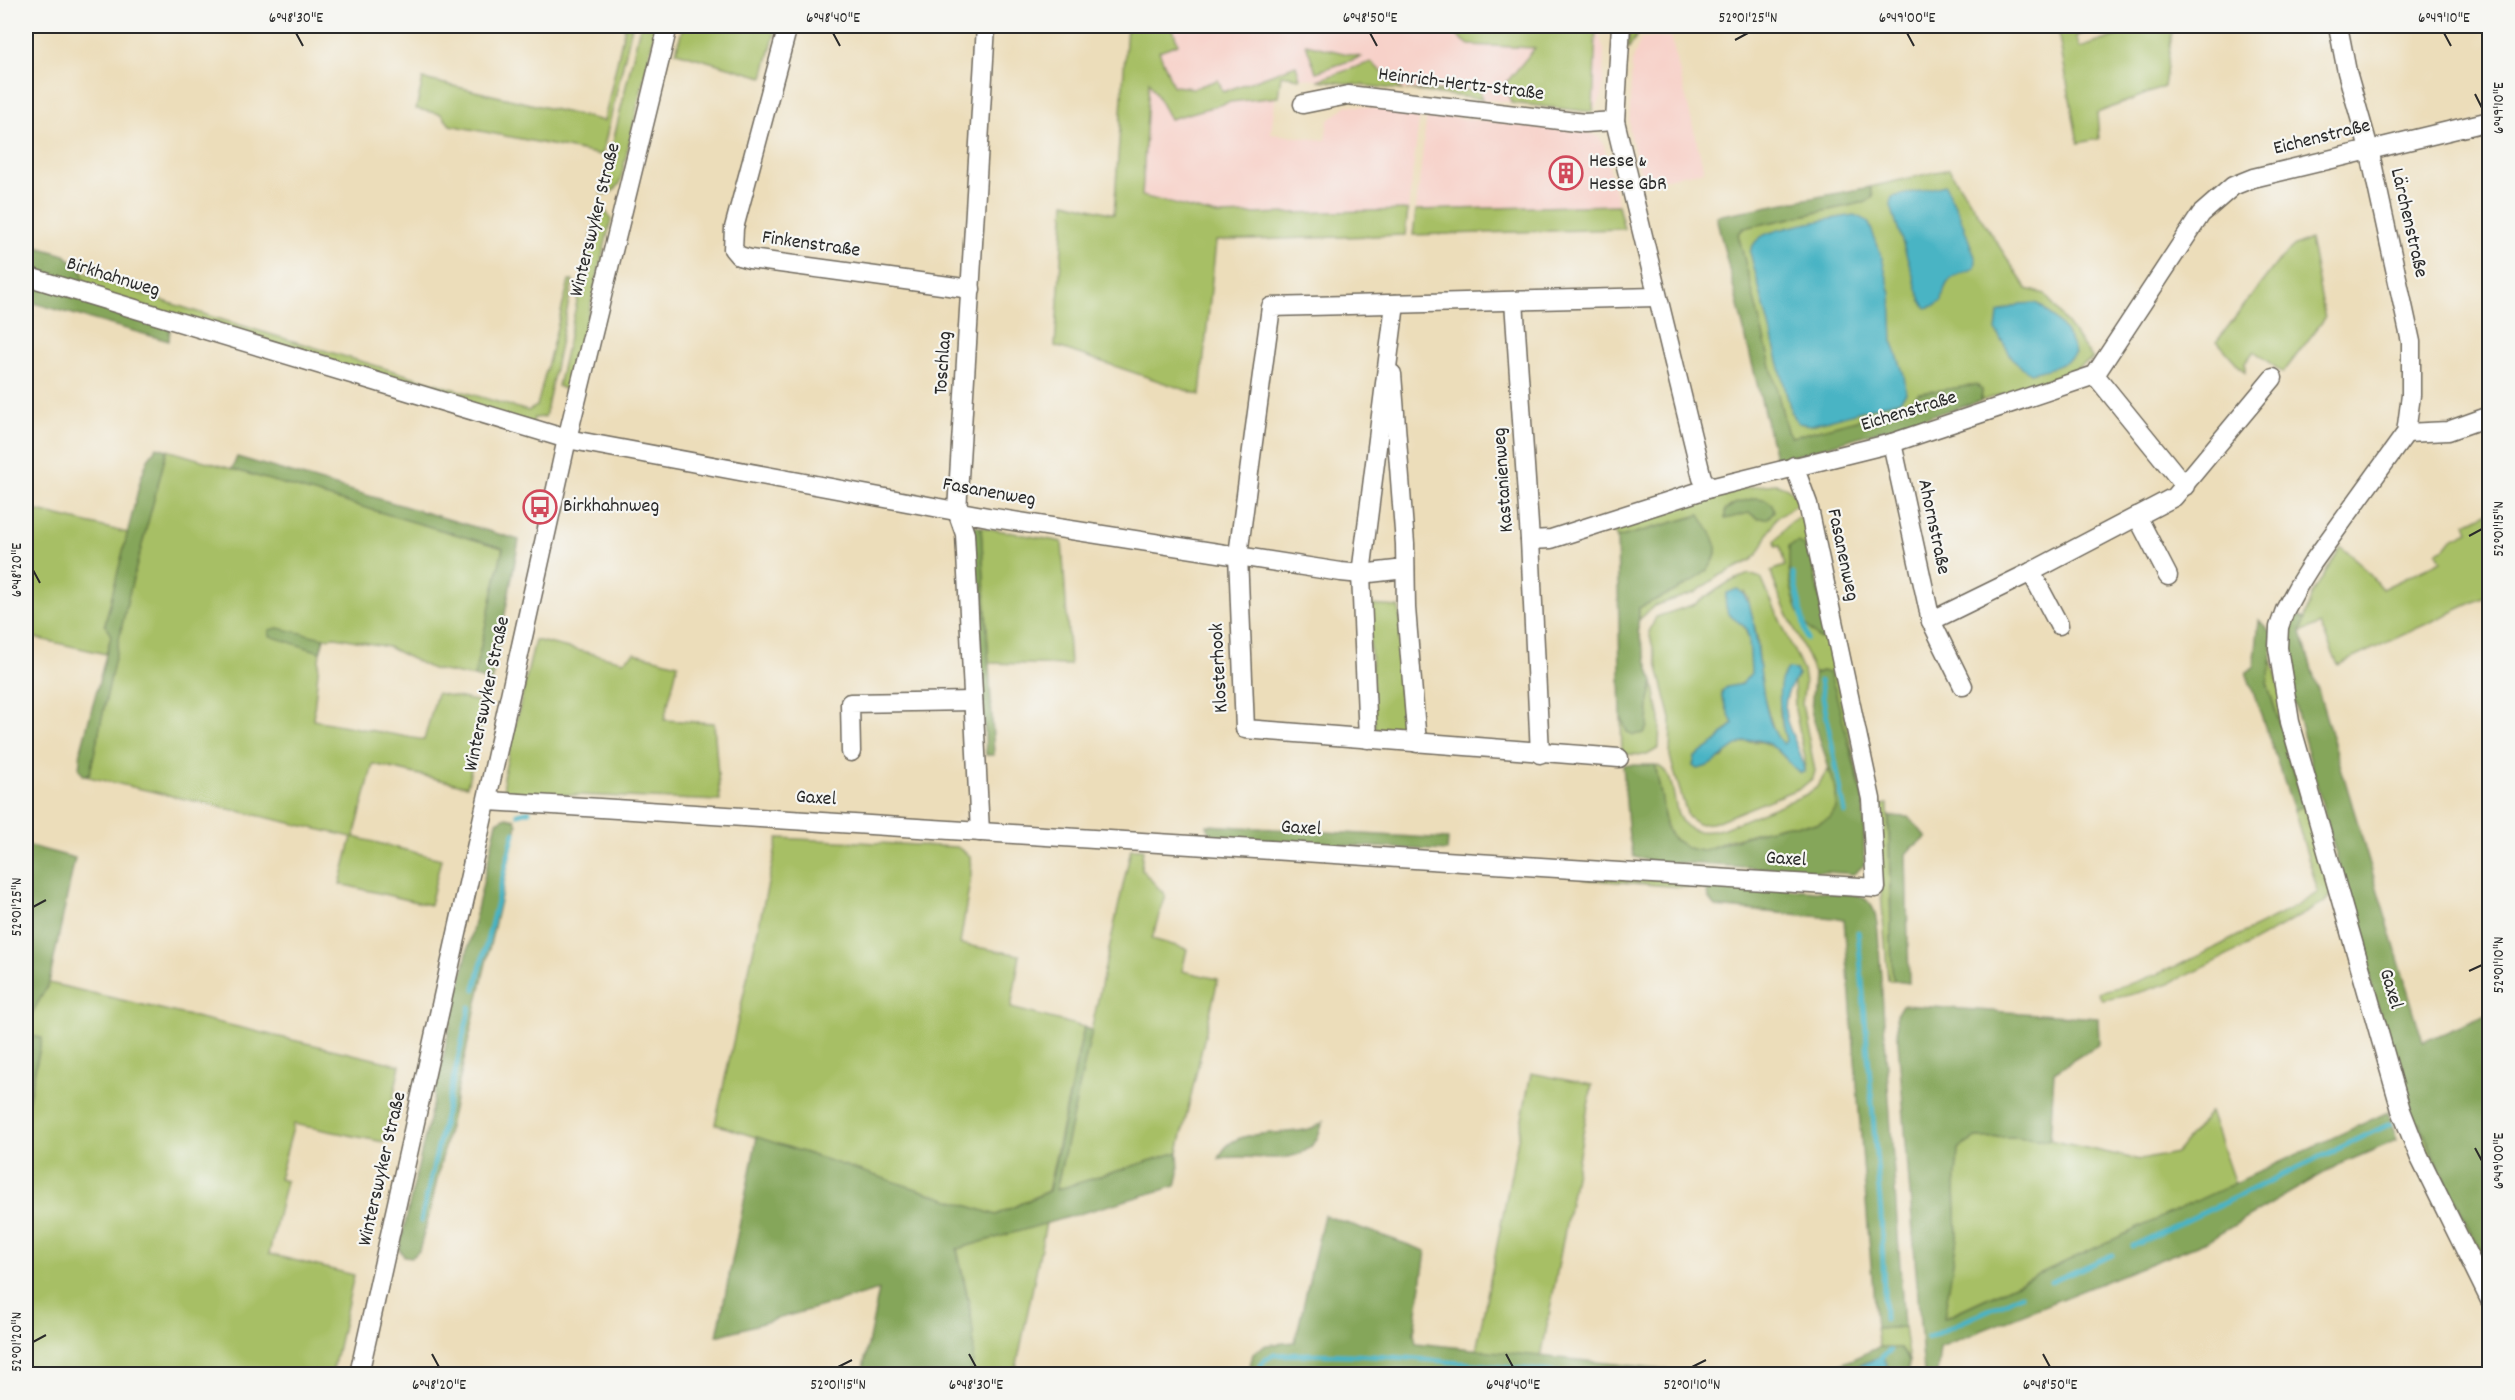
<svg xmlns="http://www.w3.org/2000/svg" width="2515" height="1400" viewBox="0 0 2515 1400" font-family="Dekko,sans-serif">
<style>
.built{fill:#f7d1c9}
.green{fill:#a7bf65;stroke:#697548;stroke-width:1.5;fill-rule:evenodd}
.forest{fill:#85a65a;stroke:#586842;stroke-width:1.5}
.water{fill:#48b4c4;stroke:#3a7078;stroke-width:1.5}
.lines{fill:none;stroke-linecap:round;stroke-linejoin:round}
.stream{stroke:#48b4c4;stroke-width:5}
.minor-casing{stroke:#6f695d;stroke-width:21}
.minor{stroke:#fff;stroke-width:18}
.ticks{fill:none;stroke:#2b2b2b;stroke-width:2}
.labels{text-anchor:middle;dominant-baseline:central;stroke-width:4.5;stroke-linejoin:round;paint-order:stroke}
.street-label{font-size:20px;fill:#2b2b2b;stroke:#f6f6f2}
.poi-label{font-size:20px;fill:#2b2b2b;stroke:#f6f6f2;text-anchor:start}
.neatline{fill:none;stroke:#2b2b2b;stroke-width:2}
.ticks-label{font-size:15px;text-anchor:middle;fill:#2b2b2b}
</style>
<rect width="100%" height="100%" fill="#f6f6f2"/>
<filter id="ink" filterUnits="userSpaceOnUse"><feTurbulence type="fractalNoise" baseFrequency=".0167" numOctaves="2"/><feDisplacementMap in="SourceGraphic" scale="12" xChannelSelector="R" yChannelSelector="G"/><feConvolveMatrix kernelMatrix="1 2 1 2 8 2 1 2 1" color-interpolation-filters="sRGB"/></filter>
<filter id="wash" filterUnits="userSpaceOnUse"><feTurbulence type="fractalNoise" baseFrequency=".008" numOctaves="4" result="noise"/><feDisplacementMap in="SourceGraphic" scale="24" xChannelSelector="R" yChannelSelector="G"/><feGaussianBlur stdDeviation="1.35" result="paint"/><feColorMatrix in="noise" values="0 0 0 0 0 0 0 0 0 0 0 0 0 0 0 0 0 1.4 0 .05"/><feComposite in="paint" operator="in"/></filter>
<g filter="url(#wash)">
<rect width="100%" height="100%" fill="#ecddba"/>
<g class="built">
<polygon points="1153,26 1514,26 1574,35 1599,36 1604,50 1602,96 1596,107 1584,111 1278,75 1271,134 1325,140 1328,121 1347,105 1420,113 1408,210 1217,215 1141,196"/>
<polygon points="1671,37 1704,171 1657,180 1646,178 1639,169 1629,129 1632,62 1641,38"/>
<polygon points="1427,114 1590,133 1599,137 1604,145 1618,205 1416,210"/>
</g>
<g class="green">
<polygon points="625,26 632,26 602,155 450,125 441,114 416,109 423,79 604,121"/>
<path d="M640 26H656L620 183C615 191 610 194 601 194Z"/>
<polygon points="683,26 761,26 776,29 763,77 676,52"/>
<polygon points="1127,26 1172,26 1178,44 1159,51 1173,86 1194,88 1218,80 1223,92 1296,65 1300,78 1281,75 1278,97 1230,102 1170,119 1149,81 1142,196 1217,215 1408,210 1405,235 1216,241 1200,395 1055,346 1065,202 1114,214"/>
<polygon points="1445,26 1596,26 1593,112 1511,103 1506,83 1535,48 1469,45"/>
<polygon points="1630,26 1643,26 1628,50"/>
<polygon points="2057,26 2105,26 2076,36 2080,48 2147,26 2173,26 2164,87 2097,113 2099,139 2078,143"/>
<polygon points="1306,44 1361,57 1316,72"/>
<polygon points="1371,62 1402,90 1318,80"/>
<polygon points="1406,90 1479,90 1482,99"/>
<polygon points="1949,169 2027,289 2045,294 2093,359 2066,374 1981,401 1982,390 1919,393 1902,408 1792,437 1787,431 1738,234 1744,228 1866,202 1873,196 1870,187"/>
<polygon points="1618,205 1624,229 1413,235 1416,210"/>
<polygon points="598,208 605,210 611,220 589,311 566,390 558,386"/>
<polygon points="2310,239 2325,318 2283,373 2254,351 2245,363 2245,373 2217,341 2279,260 2295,246"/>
<polygon points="81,270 105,282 213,317 528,411 537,406 569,281 573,281 545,417 534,418 532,425 86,289"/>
<polygon points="167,450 503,548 474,677 432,669 388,647 336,637 324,638 320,652 313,720 424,740 437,693 486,703 467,786 373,764 354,837 441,859 430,905 340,884 352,837 84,776 90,772 128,597"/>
<path d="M1776 484C1788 487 1793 491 1800 502L1776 518 1758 554 1752 560 1719 576 1694 593 1654 606 1639 620V608C1662 595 1729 576 1714 539 1711 531 1704 522 1699 515L1617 538 1612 529C1663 511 1722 488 1776 484Z"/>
<polygon points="26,508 128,533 105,624 111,636 106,654 26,636"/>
<polygon points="2489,512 2489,595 2338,665 2320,624 2301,633 2311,596 2341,547 2360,563 2382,589 2441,561 2437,552 2445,548 2452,539 2469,531 2466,523"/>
<path d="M1798 517 1804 518 1864 803 1854 757 1822 671 1814 674C1802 638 1780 607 1771 571L1785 566 1780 546 1776 547 1775 541 1789 523Z"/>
<polygon points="981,527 1062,542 1070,665 989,663"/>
<path d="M1749 574 1761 578 1803 671 1805 683 1802 704 1815 771 1813 778 1802 787 1713 823 1698 824 1688 817 1673 768 1670 756 1671 719 1649 632 1656 617 1695 604 1729 582ZM1744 592 1748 598 1757 637 1762 694 1776 736 1783 744H1786V741L1779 709 1796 670 1798 675 1794 682 1795 710 1805 758 1804 772 1800 773 1775 748 1763 742 1747 741 1729 749 1723 758 1693 766 1695 757 1715 743 1733 724 1722 697V691C1730 687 1743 685 1748 679 1758 666 1749 631 1739 620Z"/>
<polygon points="1368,605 1399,607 1409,732 1375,730"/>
<polygon points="535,640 623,661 635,653 678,664 664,720 714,723 720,801 505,792 503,778"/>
<path d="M2272 659 2332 893 2324 903C2253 940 2182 990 2102 1000L2098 992C2154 980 2202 955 2253 928 2275 917 2298 907 2318 892L2294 810 2304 806 2267 682Z"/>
<polygon points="1653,682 1660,719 1659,748 1647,755 1622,754 1621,717 1627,732 1648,727 1649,701"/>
<path d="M1655 765C1690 775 1654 846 1722 829L1805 795 1816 788 1828 770C1836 782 1843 805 1831 817 1819 829 1797 823 1782 826 1765 830 1747 835 1729 840 1720 843 1708 851 1699 850 1690 850 1681 845 1674 839 1663 829 1659 783 1655 765Z"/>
<polygon points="1888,804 1892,975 1895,981 1888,980 1881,892 1878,806"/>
<polygon points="778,838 957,847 970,856 971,875 960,944 1020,955 1011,1008 1084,1027 1048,1191 996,1215 715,1124"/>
<polygon points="1131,849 1143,849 1141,869 1165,895 1152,939 1187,949 1182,971 1218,979 1178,1152 1056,1190"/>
<polygon points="1584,876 1709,881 1706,889 1583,879"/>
<polygon points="49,983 400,1065 384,1142 294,1124 279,1179 286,1181 269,1254 354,1275 332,1374 26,1374 26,1110 42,1039 26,1035 26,1024"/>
<polygon points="1531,1073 1592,1085 1541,1358 1476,1351"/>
<polygon points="2210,1112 2235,1184 1943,1318 1957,1238 1955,1188 1958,1149 1975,1138 2014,1137 2050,1140 2140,1160 2176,1153"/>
<polygon points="2420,1123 2432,1152 2489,1267 2489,1285 2412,1124"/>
<path d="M1046 1223 1015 1374H971C979 1334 966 1288 957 1249Z"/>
<polygon points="1904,1327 1909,1361 1900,1349 1879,1347 1876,1329"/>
</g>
<g class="forest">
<polygon points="1870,187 1873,196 1866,202 1744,228 1738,234 1787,431 1792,437 1902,408 1919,393 1977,385 1982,390 1981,401 1776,461 1716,216"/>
<polygon points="26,244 65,255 81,270 86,289 26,271"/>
<polygon points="26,282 170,326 169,341 26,301"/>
<polygon points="157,447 167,450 128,598 90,773 84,776 79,769 81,750 111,636 105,624 141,478 148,459"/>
<polygon points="237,457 519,540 492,682 474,677 503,548 232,469"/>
<polygon points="1755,498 1765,499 1772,504 1774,511 1768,518 1758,518 1749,513 1725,519 1725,510 1736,503"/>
<path d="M1700 515C1704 522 1711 531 1714 539 1729 577 1662 594 1639 608L1638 631 1653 682 1649 701 1648 727 1644 733 1634 735 1627 732 1621 717 1617 538Z"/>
<polygon points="973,525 981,527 994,755 986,755"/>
<path d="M1799 542 1810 551 1827 635 1820 639C1791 617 1788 579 1789 546Z"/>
<polygon points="2289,613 2305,619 2301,633 2423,1042 2489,1014 2489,1267 2432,1152 2420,1123 2412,1124 2398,1081 2287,676 2286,626"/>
<polygon points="2259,620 2271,633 2272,659 2267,683 2304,806 2294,810 2246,672 2254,668"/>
<polygon points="278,628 324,638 320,652 270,636 269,630"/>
<polygon points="1822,671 1829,673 1835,690 1864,803 1864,865 1854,874 1842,873 1650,861 1634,857 1629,838 1623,765 1655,765 1662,799 1665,826 1673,839 1688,848 1701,851 1759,832 1788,825 1817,824 1830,818 1836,808 1836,791 1811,711 1814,674"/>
<polygon points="1889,816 1909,817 1927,838 1912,847 1906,854 1909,983 1895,981 1892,975"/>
<polygon points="506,817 515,819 517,825 430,1211 419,1251 412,1257 404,1256 399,1250 497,822"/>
<polygon points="1207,825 1448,839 1447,851 1211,838"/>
<polygon points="26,845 75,858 49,983 26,1024"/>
<path d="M1709 881 1858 895C1875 902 1876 915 1878 932L1904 1327 1876 1329 1844 919 1715 907C1707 898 1705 892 1709 881Z"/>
<polygon points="1902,1005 2098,1018 2099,1044 2054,1072 2050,1140 2014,1137 1976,1138 1958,1149 1955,1188 1957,1238 1944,1318 2388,1112 2397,1140 2336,1166 2207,1241 1940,1347 1937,1374 1924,1374 1896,1015"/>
<path d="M1084 1027 1092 1031 1056 1190 1178 1152 1179 1173 1176 1186 957 1249C964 1289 980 1333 971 1374H862L879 1290 717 1336 757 1137 996 1215 1049 1191Z"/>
<polygon points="26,1035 42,1038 26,1110"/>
<path d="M1323 1122C1321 1128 1319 1135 1316 1140 1296 1171 1248 1151 1219 1159 1232 1119 1297 1143 1323 1122Z"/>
<polygon points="1324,1215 1426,1251 1414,1333 1416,1343 1710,1374 1248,1374 1253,1354 1266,1345 1295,1342"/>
<polygon points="1879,1347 1900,1349 1909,1361 1909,1374 1890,1374 1889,1369 1879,1357 1841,1374 1819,1374"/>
</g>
<g class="water">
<path d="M1945 185 1960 216 1976 260 1975 268C1954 277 1945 276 1942 301L1936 305 1926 308 1921 301 1891 206 1892 197Z"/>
<path d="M1854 215 1868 221 1881 254 1891 294 1893 343 1904 375 1906 393 1900 400 1811 425 1798 423 1791 411 1750 252C1753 245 1755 241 1761 237 1776 227 1834 219 1854 215Z"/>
<path d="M2036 303C2052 313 2070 334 2075 353 2066 366 2045 370 2030 373L2015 362 1996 331 1998 313 2020 304Z"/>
<path d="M1737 589C1766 603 1751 712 1783 744L1786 741C1782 724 1772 679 1789 669L1796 670 1798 675C1795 682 1789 687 1787 695 1778 724 1803 744 1804 772L1800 773C1791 766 1785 756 1776 749 1740 721 1728 765 1697 769L1693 766 1695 757 1715 743 1733 724 1722 697V691L1727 687 1742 684 1751 673 1749 639 1745 627 1728 614C1726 607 1724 600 1727 593Z"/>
<polygon points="1879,1357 1883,1358 1890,1374 1841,1374"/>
</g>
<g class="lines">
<g class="stream">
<polyline points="1793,574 1807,639"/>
<polyline points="1820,681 1845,813"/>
<polyline points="518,814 529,811"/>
<polyline points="1858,932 1881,1214 1885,1319"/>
<polyline points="475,989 514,833"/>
<polyline points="26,1063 29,1044"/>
<polyline points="421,1221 470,1007"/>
<polyline points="2133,1246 2390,1124"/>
<polyline points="2051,1282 2112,1255"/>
<polyline points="1927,1338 2021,1295"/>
<polyline points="1876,1361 1890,1351"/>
<path d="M1257 1374 1264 1360 1273 1355C1372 1351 1471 1364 1569 1374"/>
</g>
</g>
</g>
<g filter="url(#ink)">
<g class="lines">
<g class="minor-casing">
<g id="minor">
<polyline points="788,26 734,228 733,249 739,256 750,259 971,289"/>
<polyline points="1621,26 1615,121 1702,478 1710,488 1892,443 2095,375 2201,214 2233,186 2253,178 2490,121"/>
<polyline points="2338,26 2347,72 2369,149 2411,342 2411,395 2406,433 2313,562 2298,586 2285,610 2279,627 2278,648 2290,722 2401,1110 2419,1156 2490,1300"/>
<polyline points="1303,104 1348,95 1584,123 1615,121"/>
<polyline points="26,276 567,439 988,517 1341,572 1361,574 1405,569"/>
<polyline points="1514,301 1530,540 1551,539 1710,488"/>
<polyline points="1392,374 1405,544 1406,608 1417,743"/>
<polyline points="2095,375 2185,486"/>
<polyline points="2406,433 2448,431 2490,416"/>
<polyline points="1892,443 1931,621 1963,686"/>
<polyline points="2137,516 2168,576"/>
<polyline points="1530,540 1540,754"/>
<polyline points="2031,572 2059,625"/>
<polyline points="1931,621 2031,572 2174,497 2273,378"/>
<polyline points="1368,739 1361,574 1395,304"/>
<polyline points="851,752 850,703 973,701"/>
<polyline points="1619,758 1245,729 1238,555 1271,307 1656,297"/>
<polyline points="488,801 1876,888 1871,799 1808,504 1794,466"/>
<polyline points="980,832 965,534 957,511 986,26"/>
<polyline points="359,1374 567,439 668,26"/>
</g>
</g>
<use href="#minor" class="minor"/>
</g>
</g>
<path class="ticks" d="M296 33 303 46M833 33 840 46M1370 33 1377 46M1907 33 1914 46M2444 33 2451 46M1735 40 1748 33M2475 94 2482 108M2469 536 2482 529M33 570 40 583M33 907 46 900M2469 971 2482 965M2475 1148 2482 1161M33 1342 46 1335M432 1354 439 1367M969 1354 976 1367M1506 1354 1513 1367M2043 1354 2050 1367M838 1367 852 1360M1692 1367 1706 1360"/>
<defs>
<g id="building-ring" transform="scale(1.725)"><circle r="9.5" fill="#f6f6f2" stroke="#d1495b" stroke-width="1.5"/><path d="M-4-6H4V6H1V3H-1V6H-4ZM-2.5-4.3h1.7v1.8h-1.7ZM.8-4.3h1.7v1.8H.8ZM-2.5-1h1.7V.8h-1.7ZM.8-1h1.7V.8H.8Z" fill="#d1495b"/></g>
<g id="bus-ring" transform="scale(1.725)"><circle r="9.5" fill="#f6f6f2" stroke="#d1495b" stroke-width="1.5"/><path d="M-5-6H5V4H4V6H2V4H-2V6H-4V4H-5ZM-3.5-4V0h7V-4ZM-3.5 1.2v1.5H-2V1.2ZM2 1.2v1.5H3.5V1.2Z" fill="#d1495b"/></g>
</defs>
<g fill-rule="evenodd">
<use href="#building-ring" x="1566" y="173"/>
<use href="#bus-ring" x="540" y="507"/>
</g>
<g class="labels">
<g class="street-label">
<text transform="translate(1461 85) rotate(7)">Heinrich-Hertz-Straße</text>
<text transform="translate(2322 138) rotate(-14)">Eichenstraße</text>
<text transform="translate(596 220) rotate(-76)">Winterswyker Straße</text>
<text transform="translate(2408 223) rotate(77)">Lärchenstraße</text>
<text transform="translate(811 245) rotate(8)">Finkenstraße</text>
<text transform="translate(113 278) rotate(17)">Birkhahnweg</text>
<text transform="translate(944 363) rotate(-86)">Toschlag</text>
<text transform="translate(1909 412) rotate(-17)">Eichenstraße</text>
<text transform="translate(1504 480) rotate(-94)">Kastanienweg</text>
<text transform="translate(989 493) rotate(10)">Fasanenweg</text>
<text transform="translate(1933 527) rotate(78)">Ahornstraße</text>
<text transform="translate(1842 555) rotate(78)">Fasanenweg</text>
<text transform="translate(1220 668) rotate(-93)">Klosterhook</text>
<text transform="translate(488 694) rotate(-78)">Winterswyker Straße</text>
<text transform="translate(816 799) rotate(4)">Gaxel</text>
<text transform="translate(1301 829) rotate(4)">Gaxel</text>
<text transform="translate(1786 860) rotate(4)">Gaxel</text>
<text transform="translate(2390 989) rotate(74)">Gaxel</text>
<text transform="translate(383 1169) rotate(-77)">Winterswyker Straße</text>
</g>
<g class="poi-label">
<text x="1589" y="162">Hesse &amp;<tspan x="1589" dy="23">Hesse GbR</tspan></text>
<text x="563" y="507">Birkhahnweg</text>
</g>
</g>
<rect width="2515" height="1400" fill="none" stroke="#f6f6f2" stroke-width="66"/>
<rect x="33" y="33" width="2449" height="1334" class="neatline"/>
<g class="ticks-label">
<text x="296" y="22">6°48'30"E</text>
<text x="833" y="22">6°48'40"E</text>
<text x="1370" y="22">6°48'50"E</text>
<text x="1748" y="22">52°01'25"N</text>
<text x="1907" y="22">6°49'00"E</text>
<text x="2444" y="22">6°49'10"E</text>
<text transform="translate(2498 108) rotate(-90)" y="5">6°49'10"E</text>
<text transform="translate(2498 529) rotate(-90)" y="5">52°01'15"N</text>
<text transform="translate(16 570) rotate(-90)" y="5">6°48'20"E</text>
<text transform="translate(16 907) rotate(-90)" y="5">52°01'25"N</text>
<text transform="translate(2498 965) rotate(-90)" y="5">52°01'10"N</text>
<text transform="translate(2498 1161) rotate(-90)" y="5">6°49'00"E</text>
<text transform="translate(16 1342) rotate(-90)" y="5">52°01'20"N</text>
<text x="439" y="1389">6°48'20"E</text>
<text x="838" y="1389">52°01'15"N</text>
<text x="976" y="1389">6°48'30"E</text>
<text x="1513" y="1389">6°48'40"E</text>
<text x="1692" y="1389">52°01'10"N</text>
<text x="2050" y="1389">6°48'50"E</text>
</g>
</svg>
